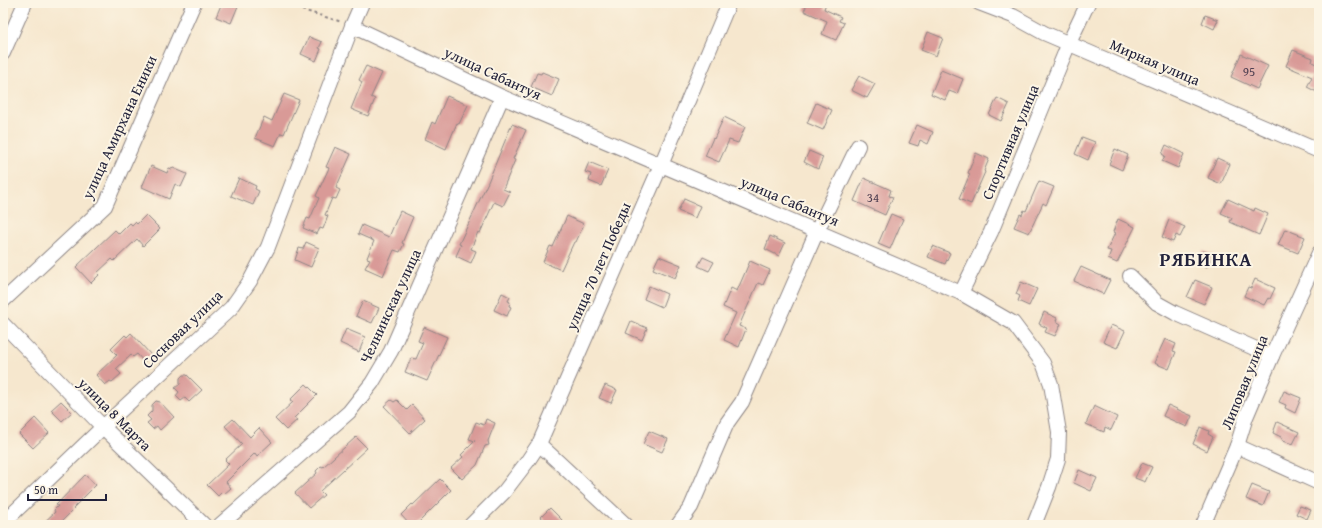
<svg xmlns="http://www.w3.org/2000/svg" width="1322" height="528" viewBox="0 0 1322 528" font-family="'Gentium Book Plus',serif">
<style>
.building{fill:#d99a97}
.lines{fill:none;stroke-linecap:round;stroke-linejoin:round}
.minor-casing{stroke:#8c8484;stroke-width:16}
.path{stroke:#8c8484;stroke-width:2;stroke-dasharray:3 3;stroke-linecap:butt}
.minor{stroke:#fff;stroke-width:14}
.labels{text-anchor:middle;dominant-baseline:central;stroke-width:4;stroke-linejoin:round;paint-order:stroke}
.number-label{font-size:13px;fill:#504052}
.street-label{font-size:15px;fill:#22223b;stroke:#fcf5e5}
.district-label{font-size:19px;font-weight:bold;letter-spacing:1px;fill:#22223b;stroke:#fcf5e5}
</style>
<rect width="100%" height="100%" fill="#fcf5e5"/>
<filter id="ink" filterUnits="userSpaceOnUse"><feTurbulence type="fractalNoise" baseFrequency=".025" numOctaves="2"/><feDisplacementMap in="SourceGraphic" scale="8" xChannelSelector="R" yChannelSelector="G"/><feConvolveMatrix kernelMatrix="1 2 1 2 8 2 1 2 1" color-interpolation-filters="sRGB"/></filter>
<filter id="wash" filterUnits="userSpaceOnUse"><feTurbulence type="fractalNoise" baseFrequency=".012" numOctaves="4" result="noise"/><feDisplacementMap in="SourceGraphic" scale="16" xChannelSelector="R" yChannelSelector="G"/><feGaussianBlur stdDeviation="0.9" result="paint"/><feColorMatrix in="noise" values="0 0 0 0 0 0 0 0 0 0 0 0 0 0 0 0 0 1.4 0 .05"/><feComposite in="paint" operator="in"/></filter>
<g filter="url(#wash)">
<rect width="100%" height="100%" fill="#f6e7ce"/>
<g id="blocks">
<g class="building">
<polygon points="224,3 231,3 238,6 231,23 216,17 221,5 223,6"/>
<polygon points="808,3 826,3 824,9 841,17 839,21 844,23 836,40 822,34 827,21 804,11"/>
<polygon points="1205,15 1218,20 1214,29 1202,23"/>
<polygon points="928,32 943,38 936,56 921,50"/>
<polygon points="309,37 322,42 319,48 321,49 316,61 301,54"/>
<polygon points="1293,50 1313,58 1312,62 1318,65 1319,63 1319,93 1307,87 1312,77 1286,66"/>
<polygon points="1241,54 1268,66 1257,89 1231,77"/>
<polygon points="366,66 382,73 371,97 375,99 368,116 351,109 362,82 359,80"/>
<polygon points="941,70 963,79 957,94 949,91 945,100 931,94"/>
<polygon points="542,72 559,79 552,96 531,87 537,73 541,74"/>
<polygon points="859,76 875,84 867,98 851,90"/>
<polygon points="284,94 299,100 284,134 281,133 275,146 255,138 264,117 272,121"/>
<polygon points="447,96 468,105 459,124 457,123 446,149 425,139 432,122 435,124"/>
<polygon points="997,98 1009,104 1001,121 989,115"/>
<polygon points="816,103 832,110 823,130 807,123"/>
<polygon points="724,117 745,127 738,143 729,140 719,162 705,156 713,138 714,139"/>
<polygon points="512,124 526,130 513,159 515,160 503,189 510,192 503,206 494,202 480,233 478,232 471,249 476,251 471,263 456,256 461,245 459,244 488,182"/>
<polygon points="917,125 933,132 928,144 920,140 918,146 909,143"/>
<polygon points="1082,137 1095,142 1088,160 1075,154"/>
<polygon points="1166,145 1184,154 1178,168 1162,161 1165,156 1162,154"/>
<polygon points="335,147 351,154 336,188 340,190 336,199 332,198 325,215 328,216 323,229 320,228 317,234 303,228 307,218 310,219 319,198 316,196 329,168 326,167"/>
<polygon points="1115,149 1128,155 1122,170 1109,164"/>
<polygon points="809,151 823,157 818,169 804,162"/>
<polygon points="976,153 989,159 984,171 985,172 971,204 959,199 970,174 968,173"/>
<polygon points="1217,158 1230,164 1221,184 1208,178"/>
<polygon points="589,162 608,170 601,186 589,181 591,174 585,172"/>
<polygon points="151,166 167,173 169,168 172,169 173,168 187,174 181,187 175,184 169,199 142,187"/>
<polygon points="239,178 256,186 255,189 259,191 253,205 231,196"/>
<polygon points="864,178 891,190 889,196 893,197 885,215 854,201"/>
<polygon points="1039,181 1054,187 1046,205 1043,203 1029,233 1014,227 1020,214 1022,215 1024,210 1026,211"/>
<polygon points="684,199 700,206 695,218 678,211"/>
<polygon points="1228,199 1254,211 1255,208 1268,214 1259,235 1230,222 1232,218 1221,213"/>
<polygon points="400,211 413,217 402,243 404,244 400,252 394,250 383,276 365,268 370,259 367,258 374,241 358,234 362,225 389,237"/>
<polygon points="891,214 903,219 890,249 878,244"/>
<polygon points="146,215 160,229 143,246 137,239 114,261 112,259 97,273 99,275 91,283 76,267 115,230 119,234 130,223 132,225 135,222 137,224"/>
<polygon points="567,216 584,224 576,242 574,242 561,270 543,262 550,246 553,247"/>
<polygon points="1118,219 1135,227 1117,263 1108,259 1111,251 1107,250 1115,233 1113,232"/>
<polygon points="1169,220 1185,227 1180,237 1176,235 1173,242 1162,237"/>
<polygon points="1285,229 1305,237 1298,253 1278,245"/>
<polygon points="770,236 785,243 779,256 765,249"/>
<polygon points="306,242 319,248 311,267 295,260 299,248 303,249"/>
<polygon points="933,246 950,253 945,264 928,257"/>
<polygon points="1203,251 1213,255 1207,267 1197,263"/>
<polygon points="659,256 681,265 675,278 653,269"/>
<polygon points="703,257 714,262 709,271 698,266"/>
<polygon points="750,261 770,270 763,285 758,283 739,326 746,329 739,347 724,340 736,313 723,307 731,288 737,291"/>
<polygon points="1081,267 1110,280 1103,294 1074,281"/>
<polygon points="1255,279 1275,288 1270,299 1268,298 1264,305 1244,296 1248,287 1251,288"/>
<polygon points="1195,280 1212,287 1204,304 1187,297"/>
<polygon points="1021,282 1037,289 1029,306 1018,301 1020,296 1016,294"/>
<polygon points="649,286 667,294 662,307 644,299"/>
<polygon points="502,293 510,297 508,301 510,302 509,306 511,307 507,316 494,310"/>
<polygon points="363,301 379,308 372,323 356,316"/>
<polygon points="1044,312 1057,318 1056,321 1061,324 1055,336 1045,332 1047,328 1039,324"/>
<polygon points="631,321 647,328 642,340 626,333"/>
<polygon points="1111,325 1125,331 1117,348 1103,342"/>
<polygon points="424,327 447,337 427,381 405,372 411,358 416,359 423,343 418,341"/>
<polygon points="346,329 365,337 359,352 340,343"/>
<polygon points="131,333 151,355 144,362 137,354 133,357 131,355 116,369 121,374 112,382 110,381 105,385 96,375 117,355 111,349 125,335 127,337"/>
<polygon points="1165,339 1176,344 1173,351 1176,352 1169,369 1154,363"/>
<polygon points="183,375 187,375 202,390 189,402 185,398 181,401 176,396 179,392 175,388 180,384 180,378"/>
<polygon points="306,384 317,395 294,418 297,420 286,430 275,419 293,402 290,400"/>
<polygon points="605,385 617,390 611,403 599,398"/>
<polygon points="1284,391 1301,398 1295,413 1285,408 1286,405 1279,402"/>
<polygon points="391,400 394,402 397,400 407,410 412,405 425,419 410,433 384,406"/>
<polygon points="61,401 72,412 62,421 51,410"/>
<polygon points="156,401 160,402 174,417 160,430 157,426 153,429 147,423 151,420 147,416 152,411 152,405"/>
<polygon points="1168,405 1192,416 1187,427 1163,416"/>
<polygon points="1094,406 1117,417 1111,430 1105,427 1104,432 1086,424"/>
<polygon points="35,418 49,433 33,448 19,434"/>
<polygon points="233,419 250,437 259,428 272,442 257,456 255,453 226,482 231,488 224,494 222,492 218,496 207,485 229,464 225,460 242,444 225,426"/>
<polygon points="486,419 495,423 488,441 489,445 485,446 477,465 462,479 451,468 463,457 461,455 475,441 469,439 476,422 484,425"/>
<polygon points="1277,422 1299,432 1293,444 1283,441 1281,437 1273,433"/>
<polygon points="1200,427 1209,431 1208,434 1213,437 1207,451 1193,444"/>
<polygon points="649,431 668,439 662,452 643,444"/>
<polygon points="356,437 367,448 320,491 324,495 309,508 295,493 317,473 316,471 321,466 323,467"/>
<polygon points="1142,463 1152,467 1145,482 1135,478"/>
<polygon points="1079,470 1097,478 1091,491 1074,483"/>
<polygon points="85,475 96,485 74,507 75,508 58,525 41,525 55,512 54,510 58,506 56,505"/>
<polygon points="440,479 451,490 416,525 410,525 401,515 412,504 413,505"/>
<polygon points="1252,485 1269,492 1263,506 1246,499"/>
<polygon points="1300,506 1311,510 1307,519 1296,514"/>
<polygon points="550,508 562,520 558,525 549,525 541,517"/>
</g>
</g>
</g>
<g filter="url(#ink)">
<use href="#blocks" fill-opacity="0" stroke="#8c8484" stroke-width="1"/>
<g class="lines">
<g class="minor-casing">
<g id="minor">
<polyline points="979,3 1013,16 1044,33 1319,151"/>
<polyline points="352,26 502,97 961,293 1013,323 1043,363 1051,384 1059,432 1058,459 1049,487 1034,525"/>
<polyline points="3,53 25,3"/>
<polyline points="1130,276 1157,303 1175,313 1272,356"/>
<polyline points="961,293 991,232 1069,43 1088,3"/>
<polyline points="3,301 105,206 194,3"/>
<polyline points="3,324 103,427 204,525"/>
<polyline points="539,444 626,525"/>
<polyline points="1237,446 1319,483"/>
<polyline points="3,523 103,427 231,308 250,281 268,247 352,26 362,3"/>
<polyline points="220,525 349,412 372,383 391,351 502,97"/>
<polyline points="471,525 504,492 527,462 539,444 661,165 729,3"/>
<polyline points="678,525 691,507 727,423 742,402 817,231 858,146"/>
<polyline points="1203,525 1237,446 1246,417 1272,356 1319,253"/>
</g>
</g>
<polyline class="path" points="279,3 342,22"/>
<use href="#minor" class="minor"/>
</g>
</g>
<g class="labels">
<g class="number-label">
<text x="1249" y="71">95</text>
<text x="873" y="197">34</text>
</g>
<g class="street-label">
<text transform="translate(1155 62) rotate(23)">Мирная улица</text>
<text transform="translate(493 73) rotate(25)">улица Сабантуя</text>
<text transform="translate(119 127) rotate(-65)">улица Амирхана Еники</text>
<text transform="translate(1010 142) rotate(-67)">Спортивная улица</text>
<text transform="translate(790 201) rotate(23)">улица Сабантуя</text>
<text transform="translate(598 266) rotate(-66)">улица 70 лет Победы</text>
<text transform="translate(390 306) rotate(-65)">Челнинская улица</text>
<text transform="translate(182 329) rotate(-44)">Сосновая улица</text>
<text transform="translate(1244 382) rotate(-68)">Липовая улица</text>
<text transform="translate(115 414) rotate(45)">улица 8 Марта</text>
</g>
<g class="district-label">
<text x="1206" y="259">РЯБИНКА</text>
</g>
</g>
<rect width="1322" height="528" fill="none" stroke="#fcf5e5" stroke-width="16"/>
<path d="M28 494v6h78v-6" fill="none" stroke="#22223b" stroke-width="2"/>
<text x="34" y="494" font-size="12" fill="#22223b" stroke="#fcf5e5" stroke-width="3" paint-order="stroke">50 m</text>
</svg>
